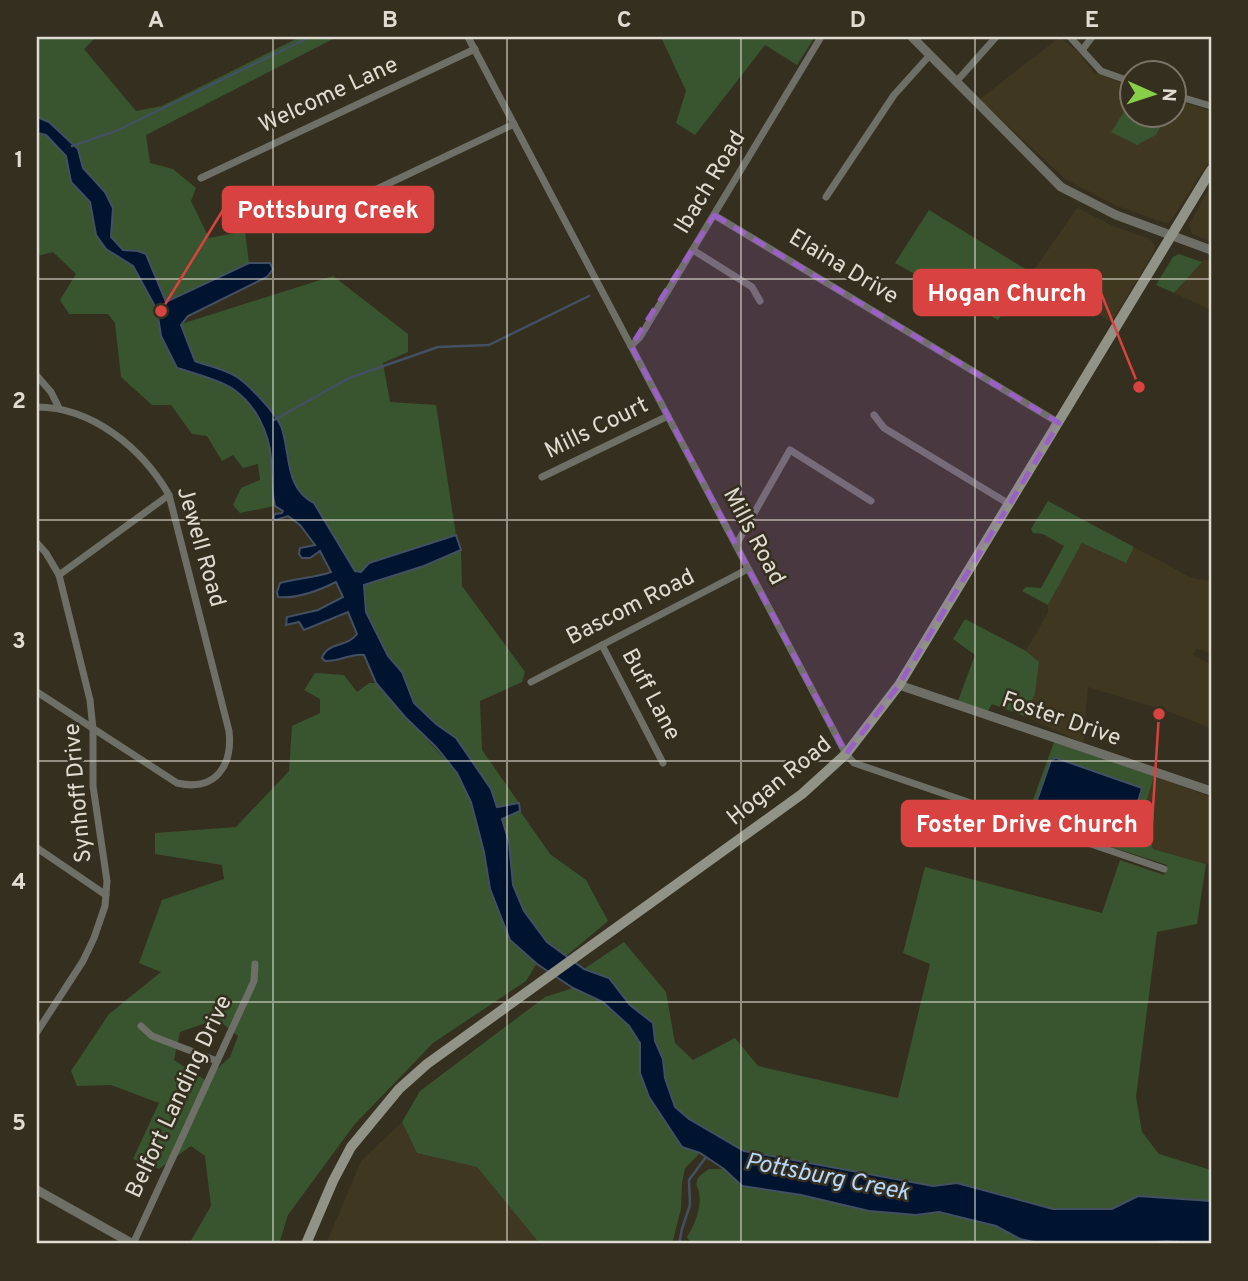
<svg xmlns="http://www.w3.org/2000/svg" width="1248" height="1281" viewBox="0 0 1248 1281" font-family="Overpass,sans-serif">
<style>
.built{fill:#3f3720}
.green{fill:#38552f;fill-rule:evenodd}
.water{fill:#001430;stroke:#435061;stroke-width:2}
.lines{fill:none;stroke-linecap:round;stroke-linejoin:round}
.stream{stroke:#435061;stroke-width:2.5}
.minor{stroke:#6e6f67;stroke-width:7}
.tertiary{stroke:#6e6f67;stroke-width:9}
.secondary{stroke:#909386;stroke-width:10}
.marked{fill:#9961c5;fill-opacity:0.2;stroke:#9961c5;stroke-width:5;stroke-dasharray:14 9;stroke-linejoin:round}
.grid{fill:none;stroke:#e0dcd2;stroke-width:2;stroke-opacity:0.55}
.labels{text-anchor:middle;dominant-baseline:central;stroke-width:5;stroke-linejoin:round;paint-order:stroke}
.street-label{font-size:23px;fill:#e0dcd2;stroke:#352f1f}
.water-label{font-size:24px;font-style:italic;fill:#b6d7fe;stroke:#352f1f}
.leader{fill:none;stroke:#d84342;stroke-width:2.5}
.callout-dot{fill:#d84342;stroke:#352f1f;stroke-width:2.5}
.callout{fill:#d84342;stroke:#d84342;stroke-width:2.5}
.callout-label{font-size:24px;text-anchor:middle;font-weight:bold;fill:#fff}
.neatline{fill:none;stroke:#e0dcd2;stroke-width:2.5}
.grid-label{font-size:23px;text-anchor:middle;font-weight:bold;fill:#e0dcd2}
</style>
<rect width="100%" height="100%" fill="#352f1f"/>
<g class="built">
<polygon points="1060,37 1079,53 1093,72 1132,87 1132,111 1125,110 1137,145 1156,135 1166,116 1174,116 1175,100 1211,111 1211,158 1170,222 1165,223 1117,206 1065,179 980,99"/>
<polygon points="1211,185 1211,242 1192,234 1189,225"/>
<polygon points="1077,208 1113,226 1150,239 1155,246 1154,252 1111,322 1032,273"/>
<polygon points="1204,259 1211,262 1211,310 1174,293"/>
<polygon points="1082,543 1126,563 1134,547 1192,578 1211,581 1211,654 1196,648 1193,655 1211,664 1211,728 1170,712 1088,687 1083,743 1024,716 1035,694 1039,662 1026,651 1048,612 1048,605"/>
<polygon points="1154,776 1211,797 1211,865 1153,849 1143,813"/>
<polygon points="402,1122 417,1153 477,1167 540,1244 326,1244 361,1161"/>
</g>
<g class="green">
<polygon points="37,37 96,37 84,49 136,111 162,106 300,37 337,37 146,135 150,163 173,169 196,188 191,201 209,238 245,231 249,263 166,302 146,254 138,251 123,250 111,237 113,208 105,192 83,168 78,149 49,122 37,117"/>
<polygon points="661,37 815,37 797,65 765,45 695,135 676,123 686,91"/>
<polygon points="1126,109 1132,111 1132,116 1166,116 1156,135 1137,145 1111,132"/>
<path d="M37 133 46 135 66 156 71 182 90 202 96 235 106 249 133 266 157 310 161 336 177 367C193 373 220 379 233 389 254 404 269 432 271 458 272 474 271 490 275 506L240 513 233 505 241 488 260 480 258 464 243 468 233 455 222 461 207 436 192 434 171 405H152L121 377 115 323 108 314H69L60 300 76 274 53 252 37 256Z"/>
<polygon points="929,210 1032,273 998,320 895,263"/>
<polygon points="1179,254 1202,262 1174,293 1156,285 1173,257"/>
<polygon points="333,276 408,334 408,352 383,363 390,402 436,405 456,535 369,563 361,572 355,571 348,561 293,484 280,424 237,377 195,361 181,324"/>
<polygon points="1048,501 1134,547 1126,563 1082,543 1048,605 1022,591 1026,587 1041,588 1064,546 1043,534 1033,533 1031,529"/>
<polygon points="461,550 462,586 525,672 522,682 480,701 482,750 519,803 498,807 491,789 456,738 436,724 414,703 402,672 388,656 366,612 364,585 424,566"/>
<polygon points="965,619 1026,651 1039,662 1035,694 1024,716 992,704 988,711 958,701 975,655 953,639"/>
<path d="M315 673 344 675 357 692 369 683H376L457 773 471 802 484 852 490 889 510 940 537 963 526 981 433 1043 354 1125 288 1215 279 1244H189L211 1206 205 1156 191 1146 159 1169 133 1159 159 1103 111 1085 77 1086 71 1071 109 1014 161 972 139 963 162 900 224 879 222 865 155 854V833L236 827 289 771 292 726 320 713V699L304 690ZM217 1019 238 1036 230 1057 205 1080 174 1060 180 1032Z"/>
<path d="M1054 742 1154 776 1143 813 1153 849 1206 864 1197 924 1157 932 1136 1097 1142 1132 1159 1154 1211 1170V1201L1138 1196 1112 1209H1053L957 1183 933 1186 744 1151 689 1119 675 1107 665 1078 663 1059 655 1041 653 1023 630 1005 609 978 584 969 624 942 666 992 675 1043 693 1060 735 1038 758 1066 898 1098 930 964 903 953 925 867 1102 913 1120 860 1164 875 1167 865 1026 819ZM1052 758 1140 787 1142 792 1135 812 1143 839 1036 803Z"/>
<polygon points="520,811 550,854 586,880 608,921 566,956 547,942 524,911 513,885 509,842 502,819"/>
<polygon points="573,988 603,1002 629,1026 640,1043 640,1073 682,1147 700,1153 685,1168 682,1183 681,1209 672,1244 540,1244 477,1167 417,1153 402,1122 420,1091 545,997"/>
<path d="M709 1169H724L742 1186 801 1195 869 1211 916 1215 938 1212 996 1226 1020 1239 1043 1244H692L687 1237C695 1224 702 1207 699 1192 698 1187 695 1186 697 1181 698 1176 705 1172 709 1169Z"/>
</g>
<g class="water">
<path d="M37 117 49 122 78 149 83 168 105 192 113 208 111 237 123 250 138 251 146 254 166 302 249 263H270L273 269 267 277 188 316 181 325 195 361C208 366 225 369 237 377 249 385 275 412 281 426 291 453 284 488 314 503L355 571 361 572 369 563 456 535 461 550 424 566 364 585 366 612 388 656 402 672 414 703 436 724 456 738 491 789 497 807 519 803 520 811 502 819 509 842 513 885 524 911 547 942 584 969 609 978 630 1005 653 1023 655 1041 663 1059 665 1078 675 1107 689 1119 744 1151 933 1186 957 1183 1053 1209H1112L1138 1196 1211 1201V1244C1192 1244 1174 1240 1156 1242L1154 1244H1043L1020 1239 996 1226 939 1212 916 1215 869 1211 801 1195 742 1186 724 1169 700 1153 682 1147 649 1097 640 1073V1043L629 1026 603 1002 573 988 537 964 510 940 490 889 484 852 471 802 457 773 436 747 405 717 376 683 364 655C351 653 339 662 325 661L322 658C327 642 348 647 357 634L348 612 304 630 299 622 286 625 287 617 318 610 343 597 336 582C318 591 298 599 278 597L277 592 280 583C294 579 319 577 331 572L320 551 310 558H302L299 554 300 548 315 545 300 525 288 516 276 520 273 518 275 514 282 513 283 511 275 506C271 490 272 475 271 458 269 432 255 404 233 389 220 380 193 373 177 368L161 336 157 310 133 266 106 249 96 235 90 202 71 182 66 156 46 135 37 133Z"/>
<polygon points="1056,758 1142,788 1135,812 1143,839 1141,843 1037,808 1036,803 1051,760"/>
</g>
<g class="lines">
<g class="stream">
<polyline points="72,146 116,131 310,37"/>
<polyline points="274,420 349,378 438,347 489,345 589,296"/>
<polyline points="679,1244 682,1229 690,1205 689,1180 706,1157"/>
</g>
<g class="minor">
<polyline points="468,37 846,754 854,763 1164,869"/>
<polyline points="1070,37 1101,71 1132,82"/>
<polyline points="1083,49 1092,37"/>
<polyline points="956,82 996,37"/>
<polyline points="1174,95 1211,106"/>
<polyline points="201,178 475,49"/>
<polyline points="826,197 894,95 930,55"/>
<polyline points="358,198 514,124"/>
<polyline points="714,215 1059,423"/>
<polyline points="693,250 752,287 760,301"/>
<polyline points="631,346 640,337 821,37"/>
<polyline points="37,376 51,392 59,408"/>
<path d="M37 407C92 407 142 448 169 495L229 731C233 766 215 792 177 783L37 692"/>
<polyline points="874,415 884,428 1009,504"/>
<polyline points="542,477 668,416"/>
<polyline points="37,543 46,553 59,575 90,700 93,729 93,786 107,881 105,906 94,938 83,961 37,1032"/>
<polyline points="736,545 790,450 871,501"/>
<polyline points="59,575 169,495"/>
<polyline points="602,645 663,763"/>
<polyline points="531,682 748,569"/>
<polyline points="37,848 106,895"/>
<polyline points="141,1026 152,1036 217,1061"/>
<polyline points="133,1244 254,981 255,964"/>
</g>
<g class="tertiary">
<polyline points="912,37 1061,187 1116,215 1211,250"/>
<polyline points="899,685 1211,791"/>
<polyline points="37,1190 133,1244"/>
</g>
<polyline class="secondary" points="306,1244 333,1181 351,1147 399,1089 427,1064 802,794 846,754 899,685 1211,170"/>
</g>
<path class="marked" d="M714 215 1059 423 899 685 846 754 631 346Z"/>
<path class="grid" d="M273 37V1244M507 37V1244M741 37V1244M975 37V1244M37 279H1211M37 520H1211M37 761H1211M37 1002H1211"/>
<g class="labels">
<g class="street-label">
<text transform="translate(329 96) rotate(-25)">Welcome Lane</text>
<text transform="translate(711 183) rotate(-59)">Ibach Road</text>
<text transform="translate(843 268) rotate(31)">Elaina Drive</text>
<text transform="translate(597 429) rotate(-26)">Mills Court</text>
<text transform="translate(753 537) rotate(62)">Mills Road</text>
<text transform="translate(200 547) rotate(74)">Jewell Road</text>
<text transform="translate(631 608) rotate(-27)">Bascom Road</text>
<text transform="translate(650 695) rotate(62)">Buff Lane</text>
<text transform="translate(1061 720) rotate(19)">Foster Drive</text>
<text transform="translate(780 782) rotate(-39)">Hogan Road</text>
<text transform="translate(79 793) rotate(-95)">Synhoff Drive</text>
<text transform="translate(180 1097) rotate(-65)">Belfort Landing Drive</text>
</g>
<g class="water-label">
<text transform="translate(827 1178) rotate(11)">Pottsburg Creek</text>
</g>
</g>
<path class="leader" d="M161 311L223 210M1139 387L1101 293M1159 714L1152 823"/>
<g class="callout-dot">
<circle cx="161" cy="311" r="7"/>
<circle cx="1139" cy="387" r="7"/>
<circle cx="1159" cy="714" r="7"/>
</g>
<g class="callout">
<rect x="223" y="187" width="210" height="45" rx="7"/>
<rect x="914" y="270" width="187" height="45" rx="7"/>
<rect x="902" y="801" width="250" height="45" rx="7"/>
</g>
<g class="callout-label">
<text x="328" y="218">Pottsburg Creek</text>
<text x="1007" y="301">Hogan Church</text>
<text x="1027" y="832">Foster Drive Church</text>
</g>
<rect width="1248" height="1281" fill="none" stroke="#352f1f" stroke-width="77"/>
<g transform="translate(1153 94) rotate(93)"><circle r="33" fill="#352f1f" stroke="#797467" stroke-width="2"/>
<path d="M0-5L12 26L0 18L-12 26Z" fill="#88cf49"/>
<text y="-10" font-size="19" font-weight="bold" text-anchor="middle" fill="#e0dcd2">N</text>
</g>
<rect x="38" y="38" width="1172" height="1204" class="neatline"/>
<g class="grid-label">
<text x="156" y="27">A</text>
<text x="390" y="27">B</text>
<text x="624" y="27">C</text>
<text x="858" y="27">D</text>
<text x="1092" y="27">E</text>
<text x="19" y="167">1</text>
<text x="19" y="408">2</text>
<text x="19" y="648">3</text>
<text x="19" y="889">4</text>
<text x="19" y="1130">5</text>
</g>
</svg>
